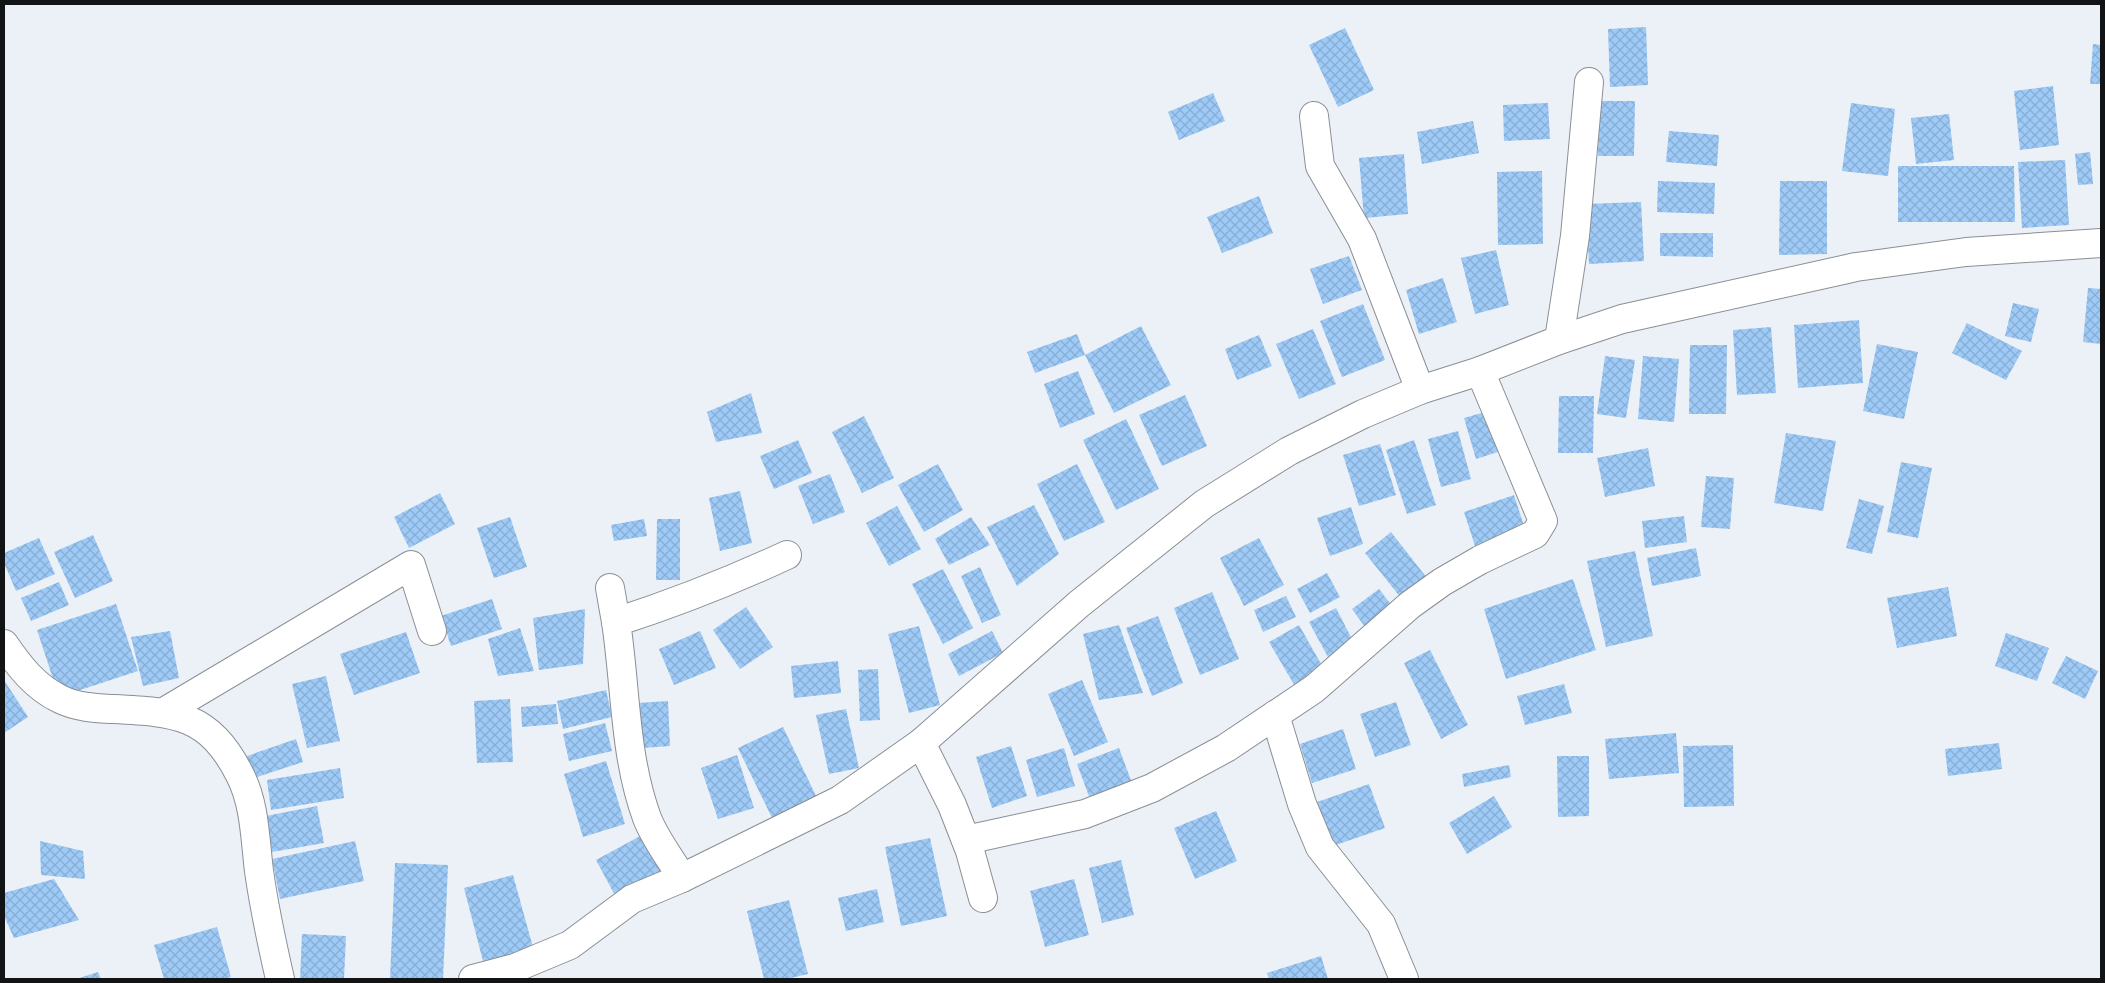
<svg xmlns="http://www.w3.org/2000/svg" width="2105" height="983" viewBox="0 0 2105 983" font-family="Cabin,sans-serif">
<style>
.building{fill:url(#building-cross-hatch)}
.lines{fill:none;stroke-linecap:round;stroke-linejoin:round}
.minor-casing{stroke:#8a8f95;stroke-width:30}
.minor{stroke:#fff;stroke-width:28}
</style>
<defs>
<pattern id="building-cross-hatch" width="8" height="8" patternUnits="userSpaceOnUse" patternTransform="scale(1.25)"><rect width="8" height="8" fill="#9ecaf7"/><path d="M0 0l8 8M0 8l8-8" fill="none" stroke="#87add3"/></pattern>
</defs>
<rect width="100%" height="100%" fill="#ebf1f7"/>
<g class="building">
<polygon points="1646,27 1648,85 1610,87 1608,29"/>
<polygon points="1345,28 1374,90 1338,107 1309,45"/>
<polygon points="2093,44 2101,45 2101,84 2090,84"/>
<polygon points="2053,86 2059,145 2020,150 2014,91"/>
<polygon points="1213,93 1225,121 1179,140 1168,112"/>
<polygon points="1599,101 1635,101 1634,156 1598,156"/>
<polygon points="1548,103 1550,139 1504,141 1503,105"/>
<polygon points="1851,103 1895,109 1888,176 1842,171"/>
<polygon points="1949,114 1954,160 1916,164 1911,118"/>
<polygon points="1473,121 1479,153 1422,164 1417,132"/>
<polygon points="1669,131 1719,135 1717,166 1666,162"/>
<polygon points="2090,152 2093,184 2078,185 2075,154"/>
<polygon points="1404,154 1408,214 1364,218 1359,158"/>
<polygon points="2065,160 2069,225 2022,228 2018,162"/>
<polygon points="1898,166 2014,166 2015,222 1898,222"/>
<polygon points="1542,171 1543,244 1498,245 1497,172"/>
<polygon points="1658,181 1715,183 1714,214 1657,212"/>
<polygon points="1780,181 1827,181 1827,254 1779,255"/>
<polygon points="1259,196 1273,233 1222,253 1207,217"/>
<polygon points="1641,202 1644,261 1589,264 1586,204"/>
<polygon points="1660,233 1713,233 1713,257 1660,256"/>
<polygon points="1496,250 1509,305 1475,314 1461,258"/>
<polygon points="1349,256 1362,290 1323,304 1310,269"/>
<polygon points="1443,278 1457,322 1419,334 1406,290"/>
<polygon points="2088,288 2101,289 2101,344 2083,342"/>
<polygon points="2013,303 2039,309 2031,342 2005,336"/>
<polygon points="1363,304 1385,360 1342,377 1320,321"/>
<polygon points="1859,320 1863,383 1798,388 1794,325"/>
<polygon points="1967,323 2022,351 2006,380 1952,353"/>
<polygon points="1141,326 1171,385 1114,413 1085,355 1035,373 1027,352 1077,334 1085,355"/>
<polygon points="1771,327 1776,393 1737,395 1733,330"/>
<polygon points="1313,329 1336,384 1299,399 1276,344"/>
<polygon points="1259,335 1272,366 1237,380 1225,349"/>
<polygon points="1877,344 1918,352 1904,419 1863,411"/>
<polygon points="1690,345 1727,345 1726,414 1689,414"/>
<polygon points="1605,356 1635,360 1626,418 1597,414"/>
<polygon points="1643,356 1679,359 1674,422 1638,419"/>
<polygon points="1078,371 1095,414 1060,428 1044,384"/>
<polygon points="751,393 762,433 716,442 707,412"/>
<polygon points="1185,395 1207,446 1162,466 1139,415"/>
<polygon points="1559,396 1594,396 1593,453 1558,453"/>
<polygon points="1492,410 1504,450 1476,459 1464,418"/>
<polygon points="864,416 894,478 862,493 832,432"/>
<polygon points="1126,419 1159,489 1116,510 1083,440"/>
<polygon points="1458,431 1471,479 1441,487 1428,439"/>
<polygon points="1786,433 1836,441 1823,511 1774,503"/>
<polygon points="798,440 812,473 774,489 760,456"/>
<polygon points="1414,440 1436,505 1407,514 1386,450"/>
<polygon points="1380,444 1396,495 1359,506 1343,455"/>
<polygon points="1648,448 1655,486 1605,497 1597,458"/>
<polygon points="1901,462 1932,468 1918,538 1887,532"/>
<polygon points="938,464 963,510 924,532 898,485"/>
<polygon points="1077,464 1105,522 1064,541 1037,484"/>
<polygon points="830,474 845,512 813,524 798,486"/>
<polygon points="1706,476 1734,478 1730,529 1701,527"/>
<polygon points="740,491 752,543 720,551 709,498"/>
<polygon points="440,493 455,524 409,548 394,517"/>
<polygon points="1514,495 1525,529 1475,546 1464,512"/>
<polygon points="1859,499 1884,506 1872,554 1846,548"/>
<polygon points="1034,505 1059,554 1017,586 987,527"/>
<polygon points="897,506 921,549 889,566 866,523"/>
<polygon points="1351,507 1363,544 1330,556 1317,518"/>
<polygon points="1684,516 1687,542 1645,548 1642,521"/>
<polygon points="510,517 527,567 494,578 477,528"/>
<polygon points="971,517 990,545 949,565 935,539"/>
<polygon points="644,519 647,536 614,541 611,525"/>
<polygon points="657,519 680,519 680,580 656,580"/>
<polygon points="1391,532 1427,578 1401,598 1365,553"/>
<polygon points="93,535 113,581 75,598 54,552"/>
<polygon points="39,538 55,574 16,591 4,563 4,553"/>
<polygon points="1259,538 1284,585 1244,606 1220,558"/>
<polygon points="1696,548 1701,576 1652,586 1647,558"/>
<polygon points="1635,551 1653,636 1606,647 1587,561"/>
<polygon points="980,567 1001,615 982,623 961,576"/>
<polygon points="943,569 973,628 943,644 912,584"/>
<polygon points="1327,573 1340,597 1310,613 1297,589"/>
<polygon points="1573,579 1596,650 1506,679 1484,609"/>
<polygon points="59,582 69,605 31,621 21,598"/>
<polygon points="1948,587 1957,636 1897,648 1887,598"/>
<polygon points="1379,589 1396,611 1368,631 1352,609"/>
<polygon points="1212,592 1239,659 1200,675 1174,608"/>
<polygon points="1286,596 1296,617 1263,632 1254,610"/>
<polygon points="492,599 502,629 451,646 441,616"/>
<polygon points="116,604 138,671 59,697 37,630"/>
<polygon points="746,607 773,647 740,669 713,630"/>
<polygon points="1336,608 1355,645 1329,659 1309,622"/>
<polygon points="585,609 583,664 539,670 533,618"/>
<polygon points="1158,616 1183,683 1152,696 1126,628"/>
<polygon points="1119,625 1143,693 1099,700 1083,634"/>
<polygon points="1299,625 1325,671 1296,688 1269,642"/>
<polygon points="919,626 940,705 909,713 888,634"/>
<polygon points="520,628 534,671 498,676 488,639"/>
<polygon points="170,631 179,678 143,686 131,637"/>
<polygon points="700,631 716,668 674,685 659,649"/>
<polygon points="992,631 1003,653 959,676 948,654"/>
<polygon points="406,632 420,673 354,695 340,654"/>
<polygon points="2006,633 2049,648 2037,681 1995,666"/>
<polygon points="1430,650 1468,725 1441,739 1404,663"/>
<polygon points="2066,656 2098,671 2085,699 2052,683"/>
<polygon points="838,661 841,693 794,698 791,666"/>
<polygon points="878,669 880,720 860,721 858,670"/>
<polygon points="326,676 340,741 307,748 292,684"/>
<polygon points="4,680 28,717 4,733"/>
<polygon points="1082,680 1108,742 1074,756 1048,694"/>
<polygon points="1564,684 1572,713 1525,725 1517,696"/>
<polygon points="606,690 612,717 563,729 557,701"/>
<polygon points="510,699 513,762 477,763 474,701"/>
<polygon points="668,701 670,746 642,748 638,703"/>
<polygon points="1396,702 1411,745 1375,757 1360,714"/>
<polygon points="556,704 558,724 522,727 521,707"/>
<polygon points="846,709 859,768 829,774 816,715"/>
<polygon points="605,723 612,751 569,761 563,734"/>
<polygon points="783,727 817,798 773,820 738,748"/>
<polygon points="1343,729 1356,769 1312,783 1300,744"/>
<polygon points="1676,733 1679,773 1609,779 1605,739"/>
<polygon points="296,739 303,762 254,778 247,756"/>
<polygon points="1999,743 2002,769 1948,776 1945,749"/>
<polygon points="1733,745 1734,806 1684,807 1683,746"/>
<polygon points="1011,746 1027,796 992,808 976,757"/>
<polygon points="1064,748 1075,786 1037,797 1026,760"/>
<polygon points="1119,748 1132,783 1090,799 1077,764"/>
<polygon points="737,755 754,808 718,819 701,768"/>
<polygon points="1557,756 1589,756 1589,816 1558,817"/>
<polygon points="606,761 625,824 583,837 564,774"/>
<polygon points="1509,765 1511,777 1464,787 1462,774"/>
<polygon points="340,768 344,798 271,810 267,780"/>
<polygon points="1369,784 1385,828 1333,846 1317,802"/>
<polygon points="1494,796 1512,827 1467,854 1449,823"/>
<polygon points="317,806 324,843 272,852 266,816"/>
<polygon points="1216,811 1237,861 1195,879 1174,828"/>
<polygon points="642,835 664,876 618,901 596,860"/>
<polygon points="930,838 947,916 901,926 885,847"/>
<polygon points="40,841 83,851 85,879 41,875"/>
<polygon points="355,841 364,881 280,899 272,859"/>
<polygon points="1121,860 1134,915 1102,923 1089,868"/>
<polygon points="395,863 448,865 443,979 390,979"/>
<polygon points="513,875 534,951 484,965 464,888"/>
<polygon points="54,879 79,920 14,938 4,916 4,893"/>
<polygon points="1074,879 1089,935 1045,947 1030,891"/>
<polygon points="877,889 884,922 846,931 838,898"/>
<polygon points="789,900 808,974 786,979 764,979 747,911"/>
<polygon points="217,927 231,977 223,979 164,979 154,945"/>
<polygon points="302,934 346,936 344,979 300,979"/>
<polygon points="1321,956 1328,979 1269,979 1267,973"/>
<polygon points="98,972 101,979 76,979"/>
</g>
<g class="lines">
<g class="minor-casing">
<g id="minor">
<polyline points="1314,116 1320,166 1362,239 1420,390"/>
<polyline points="1559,340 1575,236 1589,82"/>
<polyline points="610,588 616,622"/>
<path d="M4 644C19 666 35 687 60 699 76 707 94 708 111 709 174 712 209 713 240 775 255 804 255 839 259 871 264 907 272 944 280 979"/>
<polyline points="164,712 411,565 432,631"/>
<polyline points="1275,715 1302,804 1320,847 1381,924 1404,979"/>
<polyline points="921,743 952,805 970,851 983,898"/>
<polyline points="966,840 1085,814 1152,788 1226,748 1314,689 1410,605 1442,582 1480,560 1535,534 1543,521 1480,371"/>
<path d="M682 878C671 859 655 839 647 818 624 755 626 688 616 622 675 603 731 581 787 555"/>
<polyline points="473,979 515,968 570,945 632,899 682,878 840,800 921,743 1079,604 1204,504 1289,451 1363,414 1420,390 1480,371 1559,340 1622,319 1856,267 1966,252 2101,243"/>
</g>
</g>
<use href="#minor" class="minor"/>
</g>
<rect width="2105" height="983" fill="none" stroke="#111315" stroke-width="10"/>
</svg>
